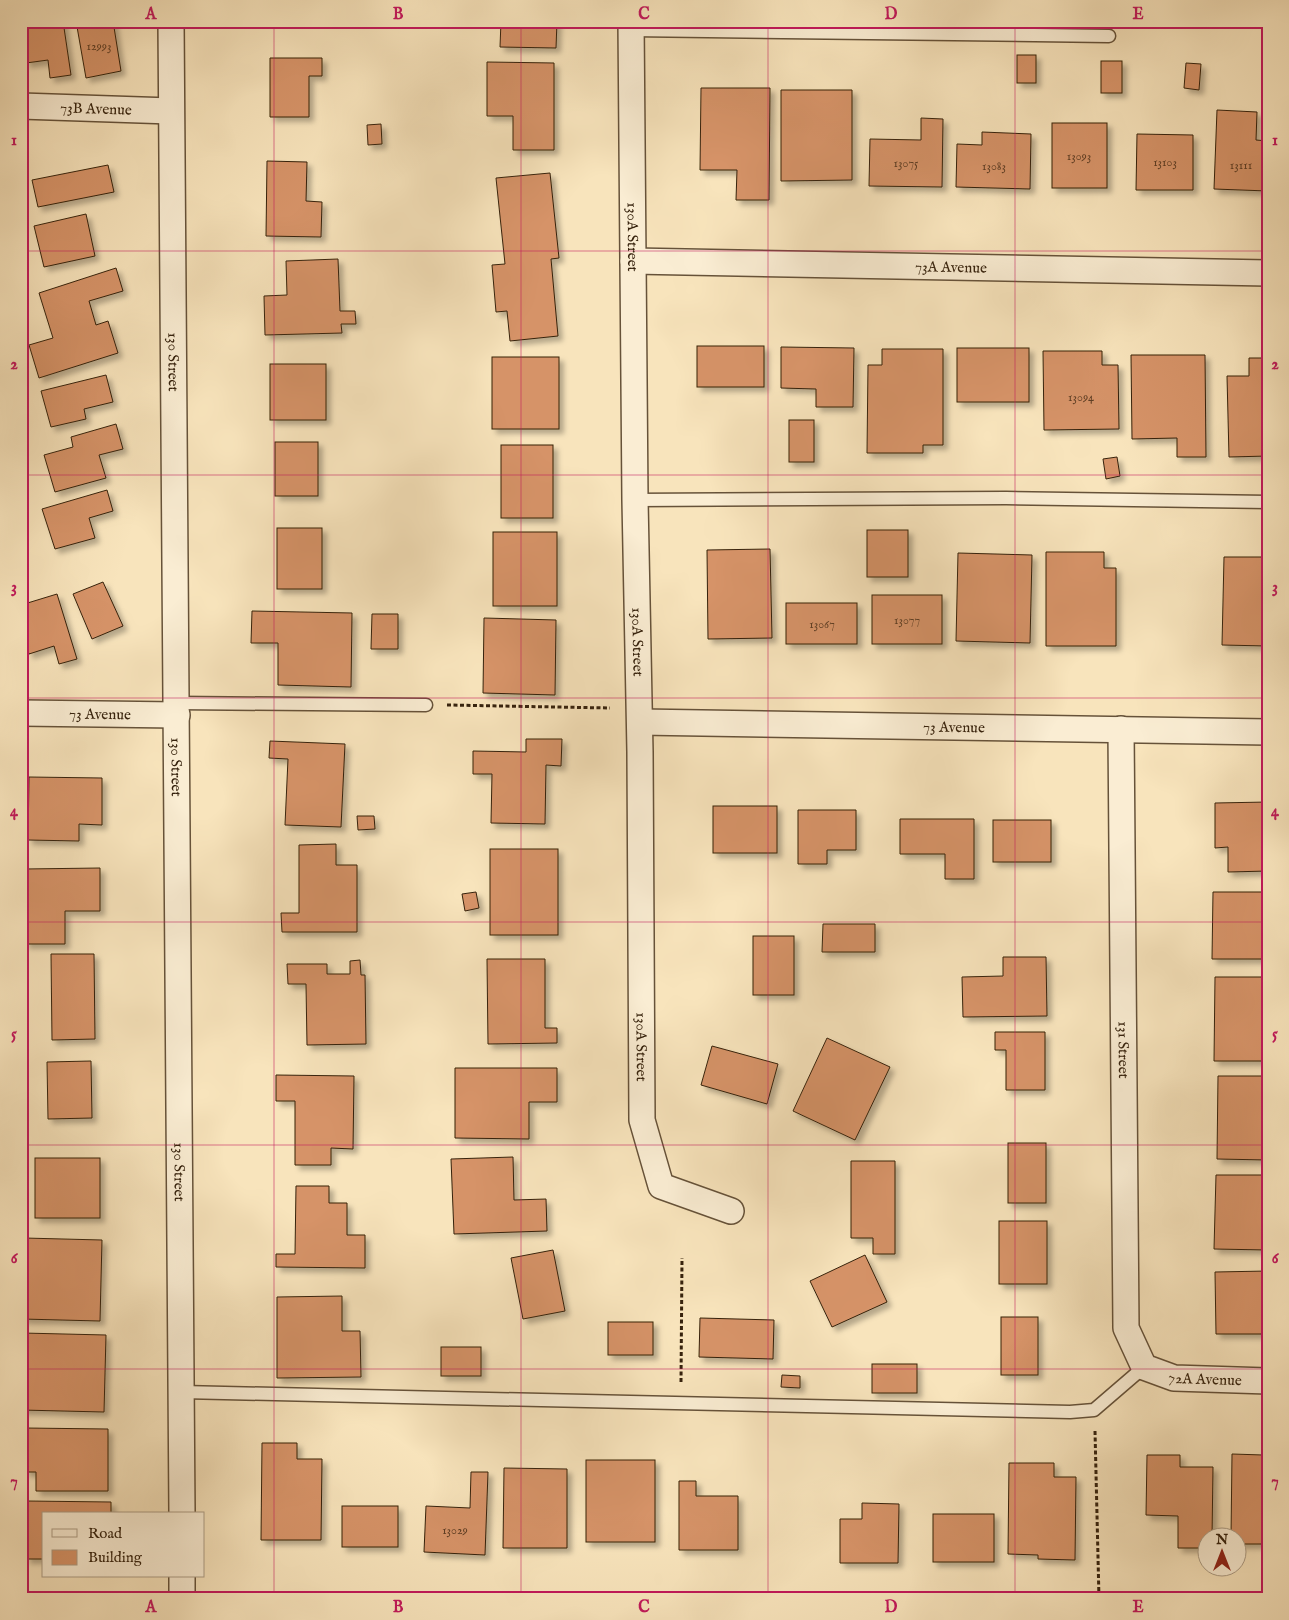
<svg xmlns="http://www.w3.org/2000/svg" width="1289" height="1620" viewBox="0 0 1289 1620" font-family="'IM FELL English',serif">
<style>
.building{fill:#d69367;stroke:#36220d;filter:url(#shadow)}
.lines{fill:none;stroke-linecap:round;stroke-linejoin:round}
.service-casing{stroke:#665239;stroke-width:15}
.minor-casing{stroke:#665239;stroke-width:28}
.path{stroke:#36220d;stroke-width:3;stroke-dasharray:4 2.5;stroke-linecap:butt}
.service{stroke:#faedd3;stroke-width:12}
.minor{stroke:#faedd3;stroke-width:25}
.grid{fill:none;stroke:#c2185b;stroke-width:1;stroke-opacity:0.55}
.labels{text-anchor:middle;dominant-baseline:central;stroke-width:4.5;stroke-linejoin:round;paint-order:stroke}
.number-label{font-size:12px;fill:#5e3e24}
.street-label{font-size:15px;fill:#36220d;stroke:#faedd3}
.neatline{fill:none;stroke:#c2185b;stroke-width:2}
.grid-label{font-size:16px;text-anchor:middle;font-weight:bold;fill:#c2185b}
</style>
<defs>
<filter id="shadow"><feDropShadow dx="4.5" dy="4.5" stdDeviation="2.5" flood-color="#0004"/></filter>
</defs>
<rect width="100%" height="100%" fill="#f8e4bc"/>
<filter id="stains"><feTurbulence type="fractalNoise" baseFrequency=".004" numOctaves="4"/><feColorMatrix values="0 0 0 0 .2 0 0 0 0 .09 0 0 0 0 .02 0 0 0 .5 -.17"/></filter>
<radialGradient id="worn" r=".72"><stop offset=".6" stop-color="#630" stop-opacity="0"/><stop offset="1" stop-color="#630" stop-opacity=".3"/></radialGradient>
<g class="building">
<polygon points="21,21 63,21 71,75 50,78 48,60 26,63"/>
<polygon points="76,21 113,21 121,71 86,78"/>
<polygon points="501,21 557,21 556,48 500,47"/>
<rect x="1017" y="55" width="19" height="28"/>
<polygon points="270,58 322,58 322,76 309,76 309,117 270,117"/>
<rect x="1101" y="61" width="21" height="32"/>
<polygon points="487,62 554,63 554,150 513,150 513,116 487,116"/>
<polygon points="1186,63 1201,64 1199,90 1184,88"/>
<polygon points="701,88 770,88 769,200 736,200 737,170 700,170"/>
<polygon points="781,90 852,90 852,180 781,181"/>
<polygon points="1217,110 1257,112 1256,140 1268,141 1268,191 1214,189"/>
<polygon points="921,118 943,119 942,187 869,186 870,139 921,140"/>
<rect x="1052" y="123" width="55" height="65"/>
<polygon points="381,124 382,144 368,145 367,125"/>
<polygon points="982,132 1031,134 1030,189 956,187 957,144 982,145"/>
<polygon points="1137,134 1193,135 1193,190 1136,190"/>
<polygon points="267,161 307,162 306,201 322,202 321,237 266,236"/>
<polygon points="108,165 114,192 38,207 32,180"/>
<polygon points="550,173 559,258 551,259 558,336 510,341 507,311 496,312 492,265 505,264 496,178"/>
<polygon points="86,214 95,256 44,267 34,226"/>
<polygon points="338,259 340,311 355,311 356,324 341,324 342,333 265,335 264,296 287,295 286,261"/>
<polygon points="116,268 123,291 89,301 96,325 108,321 118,353 39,378 29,345 53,338 39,293"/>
<rect x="697" y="346" width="67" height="41"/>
<polygon points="781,347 854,348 853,407 816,407 816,389 781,388"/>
<rect x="957" y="348" width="72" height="54"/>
<polygon points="882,349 943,349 943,445 923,445 923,453 867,453 868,365 882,365"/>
<polygon points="1043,351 1102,351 1102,365 1118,365 1119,429 1044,430"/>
<polygon points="1131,355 1205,355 1206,457 1177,457 1177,438 1132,439"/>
<rect x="492" y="357" width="67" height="72"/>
<polygon points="1249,358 1268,358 1268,456 1229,457 1227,376 1249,376"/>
<rect x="270" y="364" width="56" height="56"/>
<polygon points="106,375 113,402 84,409 86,419 51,427 41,391"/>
<rect x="789" y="420" width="25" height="42"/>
<polygon points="116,424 123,449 99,455 106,478 55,492 44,455 73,447 71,437"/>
<rect x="275" y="442" width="43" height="54"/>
<rect x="501" y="445" width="52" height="73"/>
<polygon points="1117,457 1120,476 1106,479 1103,459"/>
<polygon points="107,490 113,511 89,518 95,538 55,549 42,509"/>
<rect x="277" y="528" width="45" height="61"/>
<rect x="867" y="530" width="41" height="47"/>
<rect x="493" y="532" width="64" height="74"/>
<polygon points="770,549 772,638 708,639 707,550"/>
<polygon points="1046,552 1104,552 1104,568 1116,568 1116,646 1046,646"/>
<polygon points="958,553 1032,555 1030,643 956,641"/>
<polygon points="1224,557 1268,557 1268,646 1222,645"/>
<polygon points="103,582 123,626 92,639 73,594"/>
<polygon points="57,594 77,659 59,664 54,646 29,654 21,628 21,605"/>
<rect x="872" y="595" width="70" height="49"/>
<rect x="786" y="603" width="71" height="41"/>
<polygon points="252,611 352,613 351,687 278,685 278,643 251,643"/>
<polygon points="372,614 398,614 398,649 371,649"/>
<polygon points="484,618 556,620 555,695 483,693"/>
<polygon points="526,739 562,739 561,766 546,765 545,824 491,823 492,774 473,774 473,751 526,752"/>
<polygon points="270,741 345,744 341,827 285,825 288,759 269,758"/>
<polygon points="29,777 102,778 102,825 79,824 79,841 28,840"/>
<polygon points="1268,802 1268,871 1228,872 1228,847 1215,848 1215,803"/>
<rect x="713" y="806" width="64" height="47"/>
<polygon points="798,810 856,810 856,850 827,850 827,864 798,864"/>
<polygon points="357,816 374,816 375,829 358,830"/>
<polygon points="900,819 974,819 974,879 945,879 945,854 900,854"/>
<rect x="993" y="820" width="58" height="42"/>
<polygon points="336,844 336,865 357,865 357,932 282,932 281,913 299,913 299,845"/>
<rect x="490" y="849" width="68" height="86"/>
<polygon points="100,868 100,911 65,911 65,944 25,944 24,869"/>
<polygon points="476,892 479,908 465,911 462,894"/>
<polygon points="1213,892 1268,892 1268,959 1212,959"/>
<polygon points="823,924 875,924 875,952 822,952"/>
<rect x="753" y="936" width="41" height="59"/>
<polygon points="51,954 94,954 95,1039 52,1040"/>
<polygon points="1003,957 1046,957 1047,1016 963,1017 962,977 1003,976"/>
<polygon points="487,959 545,959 545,1028 557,1028 557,1043 488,1044"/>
<polygon points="360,960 361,975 365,975 366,1044 307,1045 306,984 288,984 287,964 327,964 327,974 350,974 350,961"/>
<polygon points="1215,977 1268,977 1268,1061 1214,1061"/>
<polygon points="995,1032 1045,1032 1045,1090 1006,1090 1006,1050 995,1050"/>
<polygon points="827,1038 890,1067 855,1140 793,1111"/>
<polygon points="712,1046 778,1064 767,1104 701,1085"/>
<polygon points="91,1061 92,1118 48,1119 47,1062"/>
<polygon points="455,1068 557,1068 557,1102 529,1102 529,1139 455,1138"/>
<polygon points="276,1075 354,1076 353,1149 331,1148 331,1165 295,1165 295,1101 276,1101"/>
<polygon points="1218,1076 1268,1076 1268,1160 1217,1159"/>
<rect x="1008" y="1143" width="38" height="60"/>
<polygon points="513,1157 514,1200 546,1199 547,1231 454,1234 451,1159"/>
<rect x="35" y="1158" width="65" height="60"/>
<polygon points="851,1161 895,1161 895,1254 873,1254 873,1238 851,1238"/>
<polygon points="1216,1175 1268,1175 1268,1250 1214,1249"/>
<polygon points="296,1186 329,1186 329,1203 347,1203 347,1235 365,1235 365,1268 276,1267 276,1254 295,1254"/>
<rect x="999" y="1221" width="48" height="63"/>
<polygon points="24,1238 102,1240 100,1321 22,1319"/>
<polygon points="553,1250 565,1311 523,1319 511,1258"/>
<polygon points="865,1255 887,1302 832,1327 810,1281"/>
<polygon points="1268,1271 1268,1334 1216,1334 1215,1272"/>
<polygon points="342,1296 342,1331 360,1331 361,1377 277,1378 277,1297"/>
<rect x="1001" y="1317" width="37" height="58"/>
<polygon points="700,1318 774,1320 773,1359 699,1357"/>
<rect x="608" y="1322" width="45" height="33"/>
<polygon points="22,1333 106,1335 104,1412 21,1410"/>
<rect x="441" y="1347" width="40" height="29"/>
<rect x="872" y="1364" width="45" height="29"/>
<polygon points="782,1375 800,1376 800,1388 781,1387"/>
<polygon points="25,1428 108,1429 108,1491 36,1491 36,1472 25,1472"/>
<polygon points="262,1443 297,1443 297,1459 322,1459 321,1540 261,1540"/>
<polygon points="1232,1454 1263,1455 1263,1471 1268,1471 1268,1544 1236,1544 1236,1538 1231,1538"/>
<polygon points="1147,1455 1180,1455 1180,1467 1213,1467 1212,1538 1206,1538 1206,1548 1178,1548 1178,1516 1146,1515"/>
<rect x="586" y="1460" width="69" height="82"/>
<polygon points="1009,1463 1054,1463 1054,1477 1076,1477 1075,1560 1038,1559 1038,1555 1008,1554"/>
<polygon points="504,1468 567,1469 567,1548 503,1548"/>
<polygon points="471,1472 488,1472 485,1555 424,1552 426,1506 470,1508"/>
<polygon points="679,1481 696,1481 696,1496 738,1496 738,1550 679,1550"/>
<polygon points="27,1501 111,1502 111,1514 44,1514 44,1559 26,1559"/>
<polygon points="862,1503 899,1504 898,1563 840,1563 840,1519 862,1519"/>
<rect x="342" y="1506" width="56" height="41"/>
<rect x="933" y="1514" width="61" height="48"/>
</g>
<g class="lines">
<g class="service-casing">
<g id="service">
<polyline points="631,30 1109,36"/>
<polyline points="635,500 1006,498 1268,502"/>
<polyline points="177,703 426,705"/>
<polyline points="182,1392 1070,1412 1094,1410 1144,1367"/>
</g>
</g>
<g class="minor-casing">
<g id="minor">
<path id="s1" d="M171 21 182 1514"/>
<path id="s2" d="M631 21 635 500 640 752 642 1120 661 1186 731 1211"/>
<path id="s3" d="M21 106 171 111"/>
<path id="s4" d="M633 261 1268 273"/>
<path id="s5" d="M21 713 177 715"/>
<path id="s6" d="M640 722 1268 732"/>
<path id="s7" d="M1121 729 1126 1328 1144 1367 1174 1378 1268 1381"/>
<polyline points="182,1599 182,1576"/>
</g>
</g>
<g class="path">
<polyline points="447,705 610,708"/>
<polyline points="681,1382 682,1258"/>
<polyline points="1095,1431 1099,1599"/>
</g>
<use href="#service" class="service"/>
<use href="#minor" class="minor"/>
</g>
<path class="grid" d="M274 21V1599M521 21V1599M768 21V1599M1015 21V1599M21 251H1268M21 475H1268M21 698H1268M21 922H1268M21 1145H1268M21 1369H1268"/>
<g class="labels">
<g class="number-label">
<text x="99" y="46">12993</text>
<text x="1079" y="156">13093</text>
<text x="1165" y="162">13103</text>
<text x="906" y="163">13075</text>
<text x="1241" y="165">13111</text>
<text x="994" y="166">13083</text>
<text x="1081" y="397">13094</text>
<text x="907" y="620">13077</text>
<text x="822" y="624">13067</text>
<text x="455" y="1530">13029</text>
</g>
<g class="street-label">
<text stroke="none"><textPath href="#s3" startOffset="75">73B Avenue</textPath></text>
<text stroke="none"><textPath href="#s2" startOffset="216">130A Street</textPath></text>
<text stroke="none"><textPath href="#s4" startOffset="318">73A Avenue</textPath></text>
<text stroke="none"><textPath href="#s1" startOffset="341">130 Street</textPath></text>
<text stroke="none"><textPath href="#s2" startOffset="621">130A Street</textPath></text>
<text stroke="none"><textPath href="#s5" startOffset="79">73 Avenue</textPath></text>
<text stroke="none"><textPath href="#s6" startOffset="314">73 Avenue</textPath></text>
<text stroke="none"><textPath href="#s1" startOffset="746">130 Street</textPath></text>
<text stroke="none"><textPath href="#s2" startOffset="1026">130A Street</textPath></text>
<text stroke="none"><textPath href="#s7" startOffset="321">131 Street</textPath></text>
<text stroke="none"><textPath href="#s1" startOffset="1151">130 Street</textPath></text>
<text stroke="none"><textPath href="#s7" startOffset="705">72A Avenue</textPath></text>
</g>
</g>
<rect width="1289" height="1620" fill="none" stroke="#f8e4bc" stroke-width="55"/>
<rect x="42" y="1512" width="162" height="65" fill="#faedd3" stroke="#ac9c84"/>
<rect x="52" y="1529" width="25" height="8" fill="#faedd3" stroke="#ac9c84"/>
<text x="88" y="1538" font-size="15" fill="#36220d">Road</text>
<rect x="52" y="1550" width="25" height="15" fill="#d69367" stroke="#ac9c84"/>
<text x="88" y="1562" font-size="15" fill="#36220d">Building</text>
<g transform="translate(1222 1552)"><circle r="24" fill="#faedd3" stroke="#ac9c84"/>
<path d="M0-4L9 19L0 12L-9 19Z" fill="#8f2418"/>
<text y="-8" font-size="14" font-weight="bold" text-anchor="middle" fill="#36220d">N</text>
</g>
<rect x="28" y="28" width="1234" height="1564" class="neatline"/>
<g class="grid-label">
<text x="151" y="19">A</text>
<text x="398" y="19">B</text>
<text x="644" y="19">C</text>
<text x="891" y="19">D</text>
<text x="1138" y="19">E</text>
<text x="14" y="145">1</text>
<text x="1275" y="145">1</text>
<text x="14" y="369">2</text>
<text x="1275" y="369">2</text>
<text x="14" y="592">3</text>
<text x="1275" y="592">3</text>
<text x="14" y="816">4</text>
<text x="1275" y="816">4</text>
<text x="14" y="1039">5</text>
<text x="1275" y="1039">5</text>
<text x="14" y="1263">6</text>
<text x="1275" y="1263">6</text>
<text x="14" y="1486">7</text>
<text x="1275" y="1486">7</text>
<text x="151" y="1612">A</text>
<text x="398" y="1612">B</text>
<text x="644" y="1612">C</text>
<text x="891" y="1612">D</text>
<text x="1138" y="1612">E</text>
</g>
<rect width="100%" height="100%" filter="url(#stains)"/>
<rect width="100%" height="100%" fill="url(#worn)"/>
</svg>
